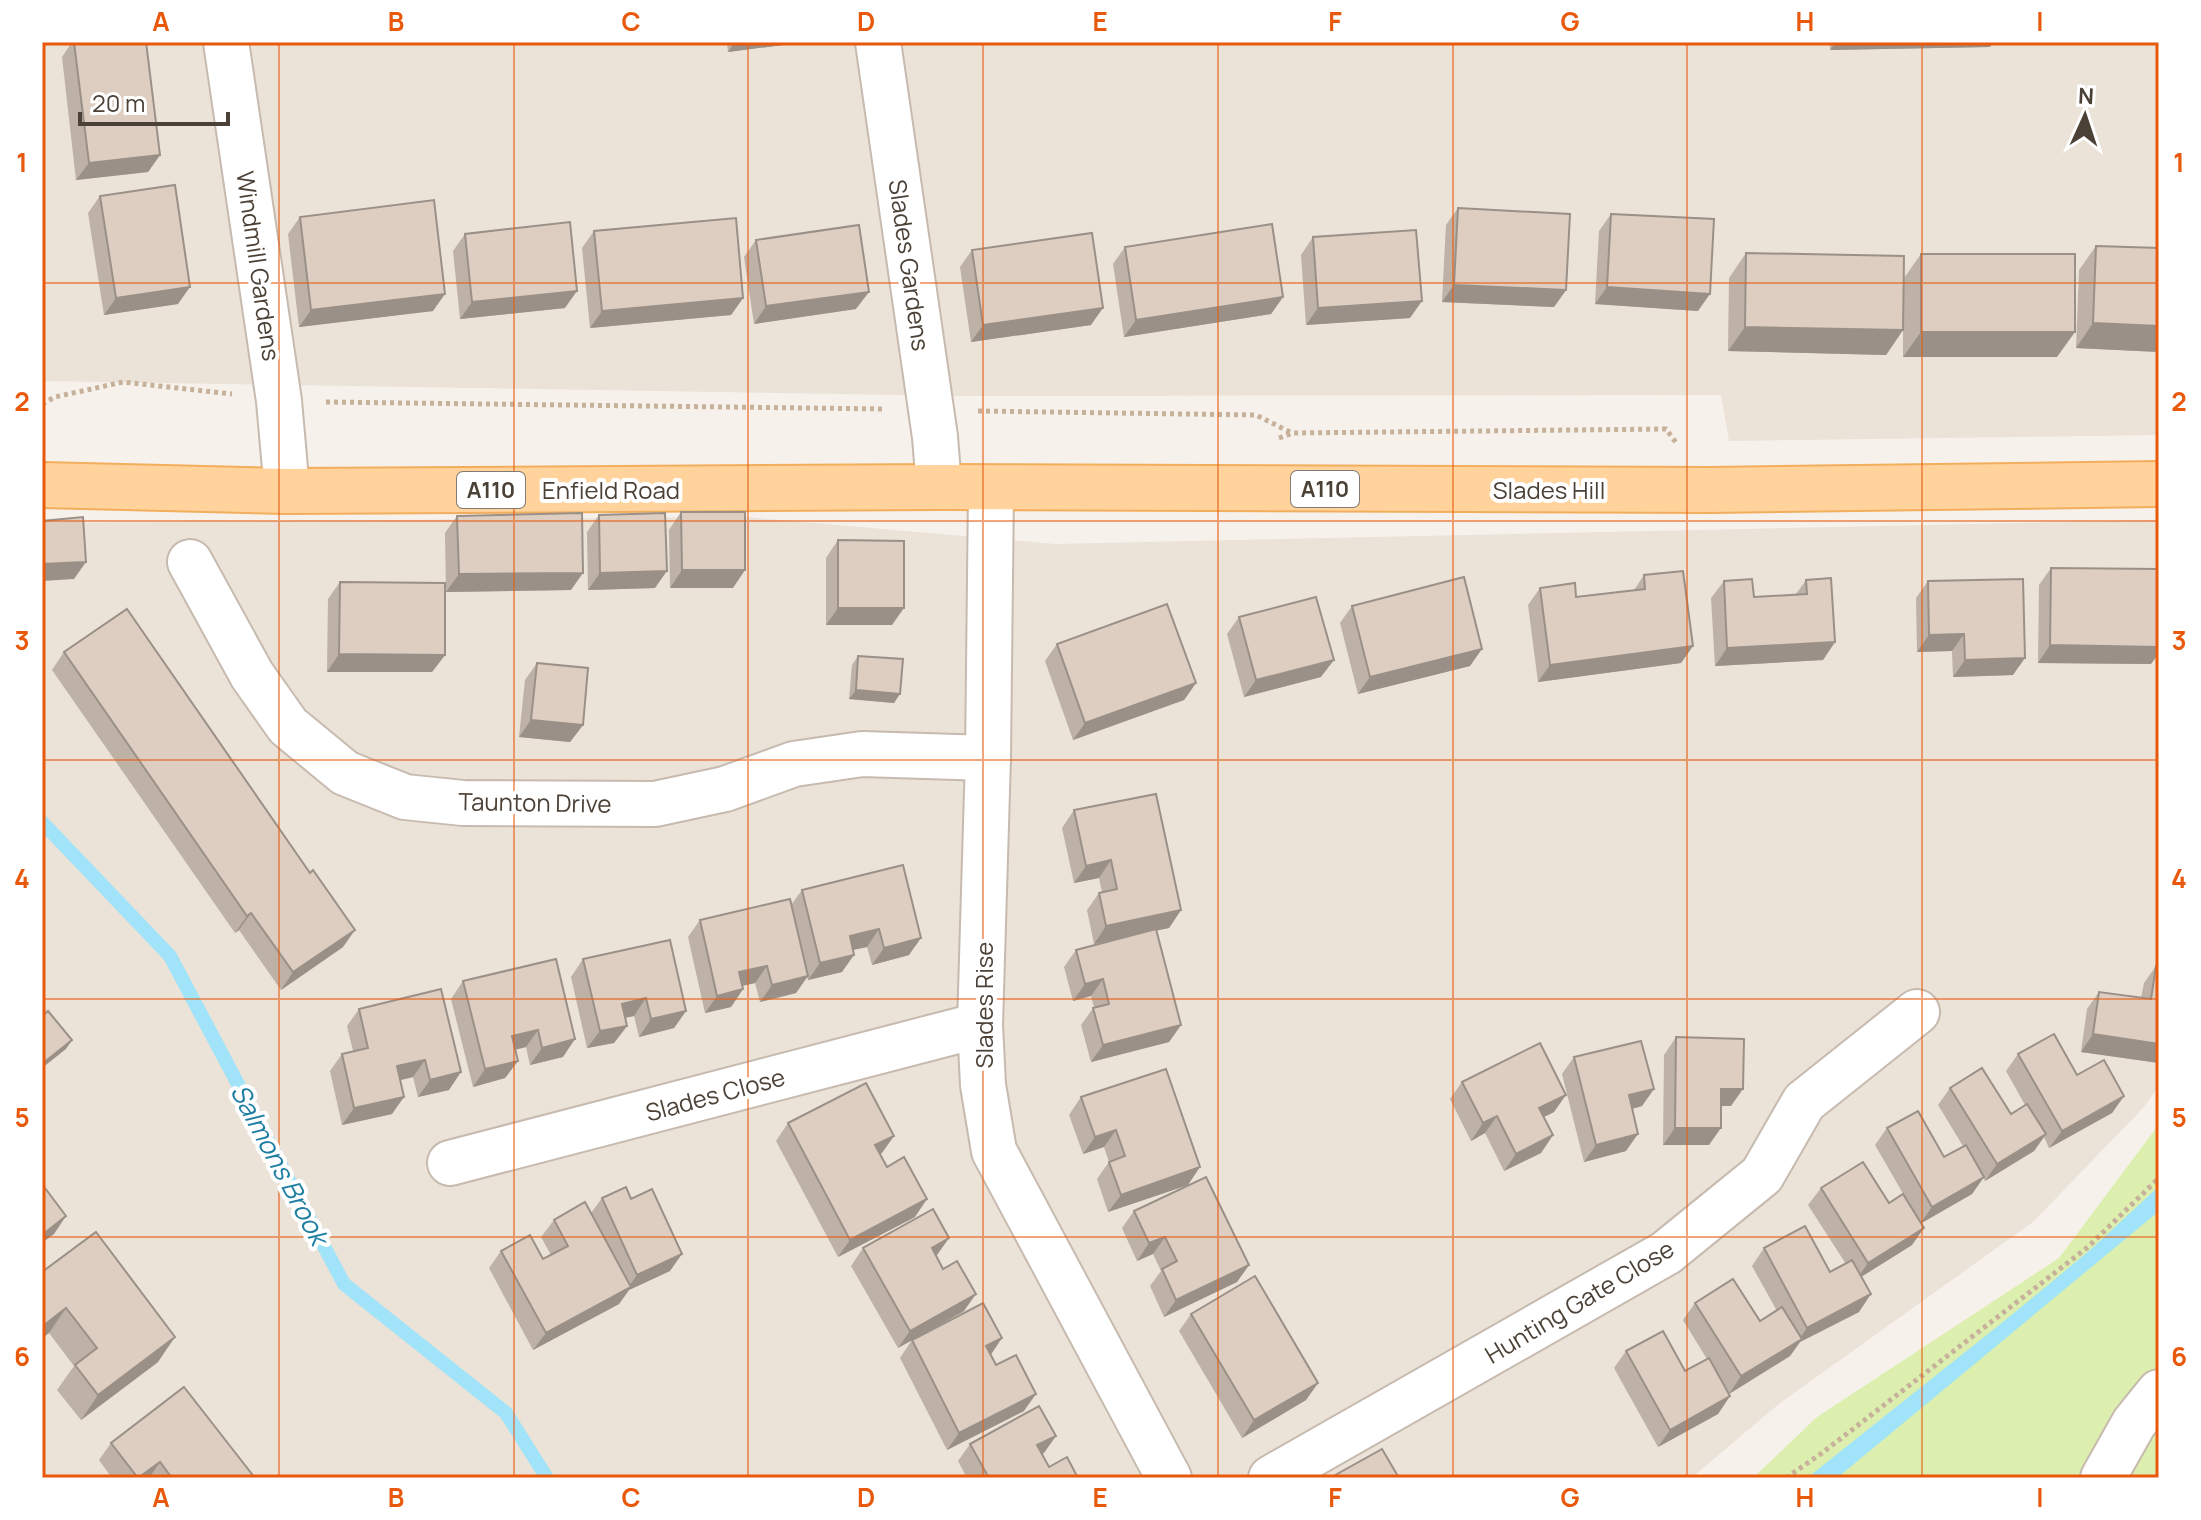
<svg xmlns="http://www.w3.org/2000/svg" width="2201" height="1520" viewBox="0 0 2201 1520" font-family="Manrope,sans-serif">
<style>
.residential{fill:#ebe2d8}
.green{fill:#dcefaf}
.water{fill:#a1e3f9}
.lines{fill:none;stroke-linecap:round;stroke-linejoin:round}
.stream{stroke:#a1e3f9;stroke-width:14}
.minor-casing{stroke:#c7baaf;stroke-width:48}
.major-casing{stroke:#f2ae5d;stroke-width:48}
.path{stroke:#c7b19b;stroke-width:5;stroke-dasharray:4 4;stroke-linecap:butt}
.minor{stroke:#fff;stroke-width:44}
.major{stroke:#ffd39b;stroke-width:44}
.wall{fill:#beb1a6}
.shaded-wall{fill:#9b9087}
.building{fill:#ddcec1;stroke:#9b9087;stroke-width:2}
.grid{fill:none;stroke:#e8590c;stroke-width:2;stroke-opacity:0.55}
.labels{text-anchor:middle;dominant-baseline:central;stroke-width:8;stroke-linejoin:round;paint-order:stroke}
.shield{fill:#fff;stroke:#827a73;stroke-width:2}
.shield-label{font-size:22px;font-weight:bold;fill:#4c4137}
.street-label{font-size:24px;fill:#4c4137;stroke:#fff}
.water-label{font-size:26px;font-style:italic;fill:#1f7fa3;stroke:#fff}
.neatline{fill:none;stroke:#e8590c;stroke-width:3}
.grid-label{font-size:26px;text-anchor:middle;font-weight:bold;fill:#e8590c}
</style>
<rect width="100%" height="100%" fill="#f7f1eb"/>
<g class="residential">
<polygon points="42,42 2159,42 2159,435 1729,441 1721,395 964,396 42,381"/>
<polygon points="746,517 1055,544 2159,520 2159,1086 2143,1108 2033,1222 1780,1403 1691,1478 44,1478 42,523"/>
</g>
<polygon class="green" points="2159,1124 2159,1478 1753,1478 1817,1417 2059,1258"/>
<path class="water" d="M2159 1186V1193C2049 1292 1934 1387 1817 1478H1807L2072 1267Z"/>
<g class="lines">
<g class="stream">
<polyline points="42,822 170,956 344,1284 506,1413 547,1478"/>
<polyline points="1826,1478 2159,1202"/>
</g>
<g class="minor-casing">
<g id="minor">
<polyline points="226,42 279,401 287,491"/>
<polyline points="878,42 935,437 939,487"/>
<polyline points="991,488 988,758 980,1025 983,1085 994,1151 1169,1478"/>
<polyline points="190,562 252,675 288,726 345,773 405,797 463,803 655,804 725,789 794,764 862,754 988,758"/>
<polyline points="450,1163 980,1025"/>
<polyline points="1271,1478 1666,1253 1762,1175 1804,1102 1917,1012"/>
<polyline points="2103,1478 2134,1423 2159,1392"/>
</g>
</g>
<g class="major-casing">
<polyline id="major" points="42,485 287,491 939,487 1710,490 2159,484"/>
</g>
<g class="path">
<polyline points="326,402 884,409"/>
<polyline points="42,404 55,397 123,382 232,394"/>
<polyline points="978,411 1256,415 1292,433"/>
<polyline points="1279,438 1293,433 1666,429 1677,444"/>
<polyline points="1786,1478 1822,1453 2088,1247 2159,1178"/>
</g>
<use href="#minor" class="minor"/>
<use href="#major" class="major"/>
</g>
<g class="wall">
<polygon points="72,42 146,42 160,155 148,172 76,180 62,57"/>
<polygon points="727,42 799,42 798,43 728,52"/>
<polygon points="1830,42 1993,42 1990,47 1830,50"/>
<polygon points="100,196 178,304 104,315 88,213"/>
<polygon points="1458,208 1566,290 1554,307 1442,302 1446,225"/>
<polygon points="1611,214 1698,311 1595,304 1599,231"/>
<polygon points="300,217 433,311 299,327 288,234"/>
<polygon points="594,231 743,298 731,315 590,328 582,248"/>
<polygon points="465,234 565,308 460,319 453,251"/>
<polygon points="1313,237 1410,318 1306,325 1301,255"/>
<polygon points="756,240 856,309 754,324 744,257"/>
<polygon points="2096,246 2159,248 2159,352 2076,348 2079,270"/>
<polygon points="1125,247 1283,297 1271,314 1124,337 1113,264"/>
<polygon points="972,250 1091,325 971,342 960,267"/>
<polygon points="1746,253 1904,278 1921,254 2057,357 1903,357 1903,301 1903,330 1886,355 1728,351 1729,278"/>
<polygon points="681,512 733,588 670,588 669,530"/>
<polygon points="599,515 655,588 588,590 587,532"/>
<polygon points="457,516 571,590 446,592 445,533"/>
<polygon points="838,540 892,625 826,625 826,558"/>
<polygon points="2051,568 2151,664 2038,663 2039,585"/>
<polygon points="1644,575 1693,646 1681,663 1538,682 1528,605 1540,588 1576,597 1634,590"/>
<polygon points="1806,580 1835,642 1823,660 1715,666 1711,598 1724,581 1754,597 1796,594"/>
<polygon points="1928,581 2013,675 1953,677 1952,651 1917,652 1916,598"/>
<polygon points="340,582 445,655 432,672 327,672 328,599"/>
<polygon points="1352,606 1470,666 1358,694 1340,623"/>
<polygon points="1239,617 1321,677 1244,697 1227,634"/>
<polygon points="1057,644 1196,683 1184,700 1073,740 1045,661"/>
<polygon points="64,652 343,947 281,990 239,930 235,933 52,670"/>
<polygon points="858,656 894,703 849,699 852,665"/>
<polygon points="537,663 583,725 570,742 519,737 525,680"/>
<polygon points="1074,810 1181,910 1169,928 1156,930 1181,1025 1169,1042 1091,1062 1081,1025 1094,1007 1091,996 1073,1001 1064,967 1076,950 1124,937 1094,944 1087,910 1099,893 1102,892 1099,878 1074,883 1062,828"/>
<polygon points="903,865 909,955 872,965 867,947 853,950 842,972 808,980 807,977 796,993 760,1002 755,983 742,986 743,989 731,1007 705,1013 688,937 700,920 791,905 802,890"/>
<polygon points="556,959 563,1057 530,1065 526,1047 515,1050 518,1061 505,1078 473,1087 451,999 463,981"/>
<polygon points="583,959 686,1011 674,1028 639,1037 634,1016 625,1018 627,1026 614,1043 587,1048 571,977"/>
<polygon points="2156,966 2159,1063 2081,1052 2087,1009 2099,992 2141,998 2144,983"/>
<polygon points="441,989 449,1090 418,1097 413,1077 400,1080 392,1114 342,1125 330,1071 342,1054 353,1051 347,1026 359,1009"/>
<polygon points="1676,1037 1731,1106 1721,1106 1709,1145 1663,1145 1664,1055"/>
<polygon points="2018,1054 2077,1075 2124,1096 2112,1113 2049,1148 2044,1137 2034,1151 1985,1181 1983,1178 1972,1194 1921,1223 1912,1245 1861,1277 1859,1312 1800,1342 1790,1356 1729,1394 1730,1396 1718,1414 1658,1447 1614,1368 1626,1351 1685,1371 1707,1359 1683,1320 1695,1303 1760,1321 1777,1311 1752,1266 1764,1248 1830,1272 1846,1264 1808,1205 1821,1188 1889,1203 1905,1197 1875,1145 1887,1128 1944,1157 1963,1146 1938,1105 1950,1088 2011,1114 2025,1105 2006,1071"/>
<polygon points="1574,1057 1642,1106 1632,1109 1626,1151 1584,1162 1562,1074"/>
<polygon points="1462,1082 1554,1112 1544,1117 1553,1135 1541,1153 1504,1171 1485,1133 1471,1141 1450,1099"/>
<polygon points="1081,1097 1188,1185 1108,1212 1097,1179 1109,1162 1104,1147 1083,1154 1069,1115"/>
<polygon points="788,1123 882,1153 880,1154 915,1217 838,1257 776,1141"/>
<polygon points="602,1198 631,1199 670,1271 629,1290 619,1304 533,1350 489,1268 501,1251 543,1259 551,1255 541,1237 554,1220 591,1213"/>
<polygon points="1134,1211 1249,1265 1237,1282 1164,1317 1150,1286 1161,1271 1153,1254 1137,1261 1122,1228"/>
<polygon points="949,1238 936,1256 964,1311 914,1339 991,1354 1024,1411 947,1450 900,1358 912,1340 898,1348 851,1266 863,1248"/>
<polygon points="42,1272 158,1362 81,1420 57,1390 74,1366 49,1333 42,1338"/>
<polygon points="1191,1314 1318,1383 1306,1400 1242,1438 1179,1331"/>
<polygon points="111,1443 255,1478 112,1478 99,1460"/>
<polygon points="970,1444 1044,1453 1042,1454 1049,1467 1078,1478 967,1478 958,1461"/>
</g>
<g class="shaded-wall">
<polygon points="735,42 799,42 798,43 728,52"/>
<polygon points="1836,42 1993,42 1990,47 1830,50"/>
<polygon points="160,155 148,172 76,180 89,163"/>
<polygon points="1454,285 1566,290 1554,307 1442,302"/>
<polygon points="190,287 178,304 104,315 116,298"/>
<polygon points="1607,287 1710,294 1698,311 1595,304"/>
<polygon points="577,291 565,308 460,319 472,302"/>
<polygon points="869,292 856,309 754,324 766,306"/>
<polygon points="445,294 433,311 299,327 311,310"/>
<polygon points="1283,297 1271,314 1124,337 1136,320"/>
<polygon points="743,298 731,315 590,328 602,311"/>
<polygon points="1422,301 1410,318 1306,325 1318,308"/>
<polygon points="1103,308 1091,325 971,342 983,325"/>
<polygon points="2093,323 2159,326 2159,352 2076,348"/>
<polygon points="1745,327 1903,330 1886,355 1728,351"/>
<polygon points="1921,332 2075,332 2057,357 1903,357"/>
<polygon points="86,562 74,579 42,581 42,564"/>
<polygon points="682,570 745,570 733,588 670,588"/>
<polygon points="667,571 655,588 588,590 600,573"/>
<polygon points="583,573 571,590 446,592 459,574"/>
<polygon points="838,608 904,608 892,625 826,625"/>
<polygon points="1964,634 1952,651 1917,652 1929,635"/>
<polygon points="1835,642 1823,660 1715,666 1727,648"/>
<polygon points="2050,645 2159,647 2159,653 2151,664 2038,663"/>
<polygon points="1693,646 1681,663 1538,682 1550,665"/>
<polygon points="1482,649 1470,666 1358,694 1370,677"/>
<polygon points="339,654 445,655 432,672 327,672"/>
<polygon points="2025,658 2013,675 1953,677 1965,660"/>
<polygon points="1334,660 1321,677 1244,697 1256,680"/>
<polygon points="1196,683 1184,700 1073,740 1085,723"/>
<polygon points="856,690 900,694 894,703 849,699"/>
<polygon points="531,720 583,725 570,742 519,737"/>
<polygon points="1111,860 1099,878 1074,883 1086,866"/>
<polygon points="1181,910 1169,928 1094,944 1106,926"/>
<polygon points="251,913 239,930 235,933 247,916"/>
<polygon points="879,929 867,947 838,953 850,936"/>
<polygon points="355,930 343,947 281,990 293,972"/>
<polygon points="921,938 909,955 872,965 884,948"/>
<polygon points="854,955 842,972 808,980 820,963"/>
<polygon points="767,966 755,983 727,989 739,972"/>
<polygon points="808,976 796,993 760,1002 772,985"/>
<polygon points="1103,979 1091,996 1073,1001 1085,984"/>
<polygon points="743,989 731,1007 705,1013 717,996"/>
<polygon points="646,998 634,1016 609,1021 622,1004"/>
<polygon points="686,1011 674,1028 639,1037 651,1019"/>
<polygon points="1181,1025 1169,1042 1091,1062 1103,1045"/>
<polygon points="627,1026 614,1043 587,1048 600,1031"/>
<polygon points="538,1030 526,1047 500,1053 512,1036"/>
<polygon points="2093,1034 2159,1044 2159,1063 2081,1052"/>
<polygon points="575,1039 563,1057 530,1065 542,1048"/>
<polygon points="72,1040 66,1049 42,1068 42,1064"/>
<polygon points="425,1060 413,1077 385,1084 397,1066"/>
<polygon points="518,1061 505,1078 473,1087 485,1069"/>
<polygon points="461,1072 449,1090 418,1097 430,1080"/>
<polygon points="1654,1089 1642,1106 1617,1113 1629,1095"/>
<polygon points="1721,1089 1743,1089 1731,1106 1709,1106"/>
<polygon points="1566,1095 1554,1112 1527,1125 1539,1108"/>
<polygon points="2124,1096 2112,1113 2049,1148 2062,1131"/>
<polygon points="404,1097 392,1114 342,1125 354,1108"/>
<polygon points="1497,1116 1485,1133 1471,1141 1483,1123"/>
<polygon points="1675,1128 1721,1128 1709,1145 1663,1145"/>
<polygon points="1116,1130 1104,1147 1083,1154 1095,1137"/>
<polygon points="1638,1134 1626,1151 1584,1162 1596,1145"/>
<polygon points="2046,1134 2034,1151 1985,1181 1997,1164"/>
<polygon points="1553,1135 1541,1153 1504,1171 1516,1154"/>
<polygon points="894,1136 882,1153 863,1163 875,1145"/>
<polygon points="1200,1167 1188,1185 1108,1212 1121,1195"/>
<polygon points="1984,1177 1972,1194 1920,1224 1932,1207"/>
<polygon points="927,1199 915,1217 838,1257 850,1240"/>
<polygon points="66,1216 54,1234 42,1243 42,1235"/>
<polygon points="1924,1228 1912,1245 1856,1280 1868,1263"/>
<polygon points="1165,1237 1153,1254 1137,1261 1149,1243"/>
<polygon points="949,1238 937,1255 920,1265 932,1248"/>
<polygon points="682,1254 670,1271 629,1290 619,1304 533,1350 546,1333 627,1289 637,1275"/>
<polygon points="1249,1265 1237,1282 1164,1317 1176,1300"/>
<polygon points="976,1294 964,1311 898,1348 910,1331"/>
<polygon points="1871,1294 1859,1312 1800,1342 1790,1356 1729,1394 1741,1376 1797,1342 1807,1328"/>
<polygon points="66,1308 49,1333 42,1338 43,1326"/>
<polygon points="175,1337 158,1362 81,1420 98,1395"/>
<polygon points="1002,1338 990,1356 986,1346"/>
<polygon points="1318,1383 1306,1400 1242,1438 1254,1420"/>
<polygon points="1036,1394 1024,1411 947,1450 959,1433"/>
<polygon points="1730,1396 1718,1414 1658,1447 1670,1430"/>
<polygon points="1056,1436 1044,1453 1025,1463 1037,1445"/>
<polygon points="160,1462 149,1478 139,1478"/>
</g>
<g class="building">
<polygon points="74,42 146,42 160,155 89,163"/>
<polygon points="175,185 190,287 116,298 100,196"/>
<polygon points="434,200 445,294 311,310 300,217"/>
<polygon points="1458,208 1570,214 1566,290 1454,285"/>
<polygon points="1611,214 1714,219 1710,294 1607,287"/>
<polygon points="736,218 743,298 602,311 594,231"/>
<polygon points="570,222 577,291 472,302 465,234"/>
<polygon points="1272,224 1283,297 1136,320 1125,247"/>
<polygon points="859,225 869,292 766,306 756,240"/>
<polygon points="1416,230 1422,301 1318,308 1313,237"/>
<polygon points="1092,233 1103,308 983,325 972,250"/>
<polygon points="2096,246 2159,248 2159,326 2093,323"/>
<polygon points="1746,253 1904,256 1903,330 1745,327"/>
<rect x="1921" y="254" width="154" height="78"/>
<polygon points="681,512 745,512 745,570 682,570"/>
<polygon points="582,513 583,573 459,574 457,516"/>
<polygon points="665,513 667,571 600,573 599,515"/>
<polygon points="83,517 86,562 42,564 42,521"/>
<polygon points="838,540 904,541 904,608 838,608"/>
<polygon points="2051,568 2159,569 2159,647 2050,645"/>
<polygon points="1683,571 1693,646 1550,665 1540,588 1575,583 1576,597 1645,589 1644,575"/>
<polygon points="1464,577 1482,649 1370,677 1352,606"/>
<polygon points="1831,578 1835,642 1727,648 1724,581 1752,579 1754,597 1807,594 1806,580"/>
<polygon points="2023,579 2025,658 1965,660 1964,634 1929,635 1928,581"/>
<polygon points="340,582 445,583 445,655 339,654"/>
<polygon points="1316,597 1334,660 1256,680 1239,617"/>
<polygon points="1167,604 1196,683 1085,723 1057,644"/>
<polygon points="127,609 310,873 313,870 355,930 293,972 251,913 247,916 64,652"/>
<polygon points="858,656 903,659 900,694 856,690"/>
<polygon points="537,663 588,668 583,725 531,720"/>
<polygon points="1156,794 1181,910 1106,926 1099,893 1117,889 1111,860 1086,866 1074,810"/>
<polygon points="903,865 921,938 884,948 879,929 850,936 854,955 820,963 802,890"/>
<polygon points="790,899 808,976 772,985 767,966 739,972 743,989 717,996 700,920"/>
<polygon points="1156,929 1181,1025 1103,1045 1093,1008 1109,1004 1103,979 1085,984 1076,950"/>
<polygon points="670,940 686,1011 651,1019 646,998 622,1004 627,1026 600,1031 583,959"/>
<polygon points="556,959 575,1039 542,1048 538,1030 512,1036 518,1061 485,1069 463,981"/>
<polygon points="2156,966 2159,966 2159,1044 2093,1034 2099,992 2151,999"/>
<polygon points="441,989 461,1072 430,1080 425,1060 397,1066 404,1097 354,1108 342,1054 368,1048 359,1009"/>
<polygon points="48,1011 72,1040 42,1064 42,1016"/>
<polygon points="2054,1034 2077,1075 2104,1060 2124,1096 2062,1131 2018,1054"/>
<polygon points="1676,1037 1744,1039 1743,1089 1721,1089 1721,1128 1675,1128"/>
<polygon points="1641,1041 1654,1089 1629,1095 1638,1134 1596,1145 1574,1057"/>
<polygon points="1540,1043 1566,1095 1539,1108 1553,1135 1516,1154 1497,1116 1483,1123 1462,1082"/>
<polygon points="1982,1068 2011,1114 2027,1104 2046,1134 1997,1164 1950,1088"/>
<polygon points="1166,1069 1200,1167 1121,1195 1109,1162 1125,1156 1116,1130 1095,1137 1081,1097"/>
<polygon points="866,1083 894,1136 875,1145 887,1167 904,1157 927,1199 850,1240 788,1123"/>
<polygon points="1918,1111 1944,1157 1966,1145 1984,1177 1932,1207 1887,1128"/>
<polygon points="1863,1162 1889,1203 1903,1194 1924,1228 1868,1263 1821,1188"/>
<polygon points="1206,1177 1249,1265 1176,1300 1162,1269 1177,1261 1165,1237 1149,1243 1134,1211"/>
<polygon points="42,1184 66,1216 42,1235"/>
<polygon points="626,1187 631,1199 652,1189 682,1254 637,1275 602,1198"/>
<polygon points="585,1202 631,1287 546,1333 501,1251 530,1235 543,1259 568,1246 554,1220"/>
<polygon points="933,1209 949,1238 932,1248 943,1269 957,1261 976,1294 910,1331 863,1248"/>
<polygon points="1805,1226 1830,1272 1852,1260 1871,1294 1807,1328 1764,1248"/>
<polygon points="96,1232 175,1337 98,1395 75,1365 97,1348 66,1308 43,1326 42,1325 42,1272"/>
<polygon points="1255,1276 1318,1383 1254,1420 1191,1314"/>
<polygon points="1733,1279 1760,1321 1782,1307 1802,1339 1741,1376 1695,1303"/>
<polygon points="983,1303 1002,1338 986,1346 996,1365 1016,1355 1036,1394 959,1433 912,1340"/>
<polygon points="1663,1331 1685,1371 1709,1358 1730,1396 1670,1430 1626,1351"/>
<polygon points="184,1387 255,1478 172,1478 160,1462 138,1478 111,1443"/>
<polygon points="1039,1406 1056,1436 1037,1445 1049,1467 1067,1457 1078,1478 989,1478 970,1444"/>
<polygon points="1382,1449 1399,1478 1330,1478"/>
</g>
<path class="grid" d="M279 42V1478M514 42V1478M748 42V1478M983 42V1478M1218 42V1478M1453 42V1478M1687 42V1478M1922 42V1478M42 283H2159M42 521H2159M42 760H2159M42 999H2159M42 1237H2159"/>
<g class="labels">
<g class="shield">
<rect x="1291" y="471" width="68" height="36" rx="6"/>
<rect x="457" y="472" width="68" height="36" rx="6"/>
</g>
<g class="shield-label">
<text x="1325" y="489">A110</text>
<text x="491" y="490">A110</text>
</g>
<g class="street-label">
<text transform="translate(910 265) rotate(82)">Slades Gardens</text>
<text transform="translate(259 266) rotate(82)">Windmill Gardens</text>
<text x="611" y="489">Enfield Road</text>
<text x="1549" y="489">Slades Hill</text>
<text transform="translate(535 802) rotate(1)">Taunton Drive</text>
<text transform="translate(983 1005) rotate(-90)">Slades Rise</text>
<text transform="translate(715 1094) rotate(-15)">Slades Close</text>
<text transform="translate(1579 1301) rotate(-31)">Hunting Gate Close</text>
</g>
<g class="water-label">
<text transform="translate(280 1164) rotate(62)">Salmons Brook</text>
</g>
</g>
<rect width="2201" height="1520" fill="none" stroke="#ffffff" stroke-width="88"/>
<g transform="translate(2085 116) rotate(3)" stroke="#ffffff" stroke-width="6" paint-order="stroke">
<path d="M0-6L14 30L0 20L-14 30Z" fill="#4c4137"/>
<text y="-12" font-size="22" font-weight="bold" text-anchor="middle" fill="#4c4137">N</text>
</g>
<path d="M80 112v12h148v-12" fill="none" stroke="#4c4137" stroke-width="4"/>
<text x="92" y="112" font-size="24" fill="#4c4137" stroke="#ffffff" stroke-width="6" paint-order="stroke">20 m</text>
<rect x="44" y="44" width="2113" height="1432" class="neatline"/>
<g class="grid-label">
<text x="161" y="31">A</text>
<text x="396" y="31">B</text>
<text x="631" y="31">C</text>
<text x="866" y="31">D</text>
<text x="1100" y="31">E</text>
<text x="1335" y="31">F</text>
<text x="1570" y="31">G</text>
<text x="1805" y="31">H</text>
<text x="2040" y="31">I</text>
<text x="22" y="172">1</text>
<text x="2179" y="172">1</text>
<text x="22" y="411">2</text>
<text x="2179" y="411">2</text>
<text x="22" y="650">3</text>
<text x="2179" y="650">3</text>
<text x="22" y="888">4</text>
<text x="2179" y="888">4</text>
<text x="22" y="1127">5</text>
<text x="2179" y="1127">5</text>
<text x="22" y="1366">6</text>
<text x="2179" y="1366">6</text>
<text x="161" y="1507">A</text>
<text x="396" y="1507">B</text>
<text x="631" y="1507">C</text>
<text x="866" y="1507">D</text>
<text x="1100" y="1507">E</text>
<text x="1335" y="1507">F</text>
<text x="1570" y="1507">G</text>
<text x="1805" y="1507">H</text>
<text x="2040" y="1507">I</text>
</g>
</svg>
